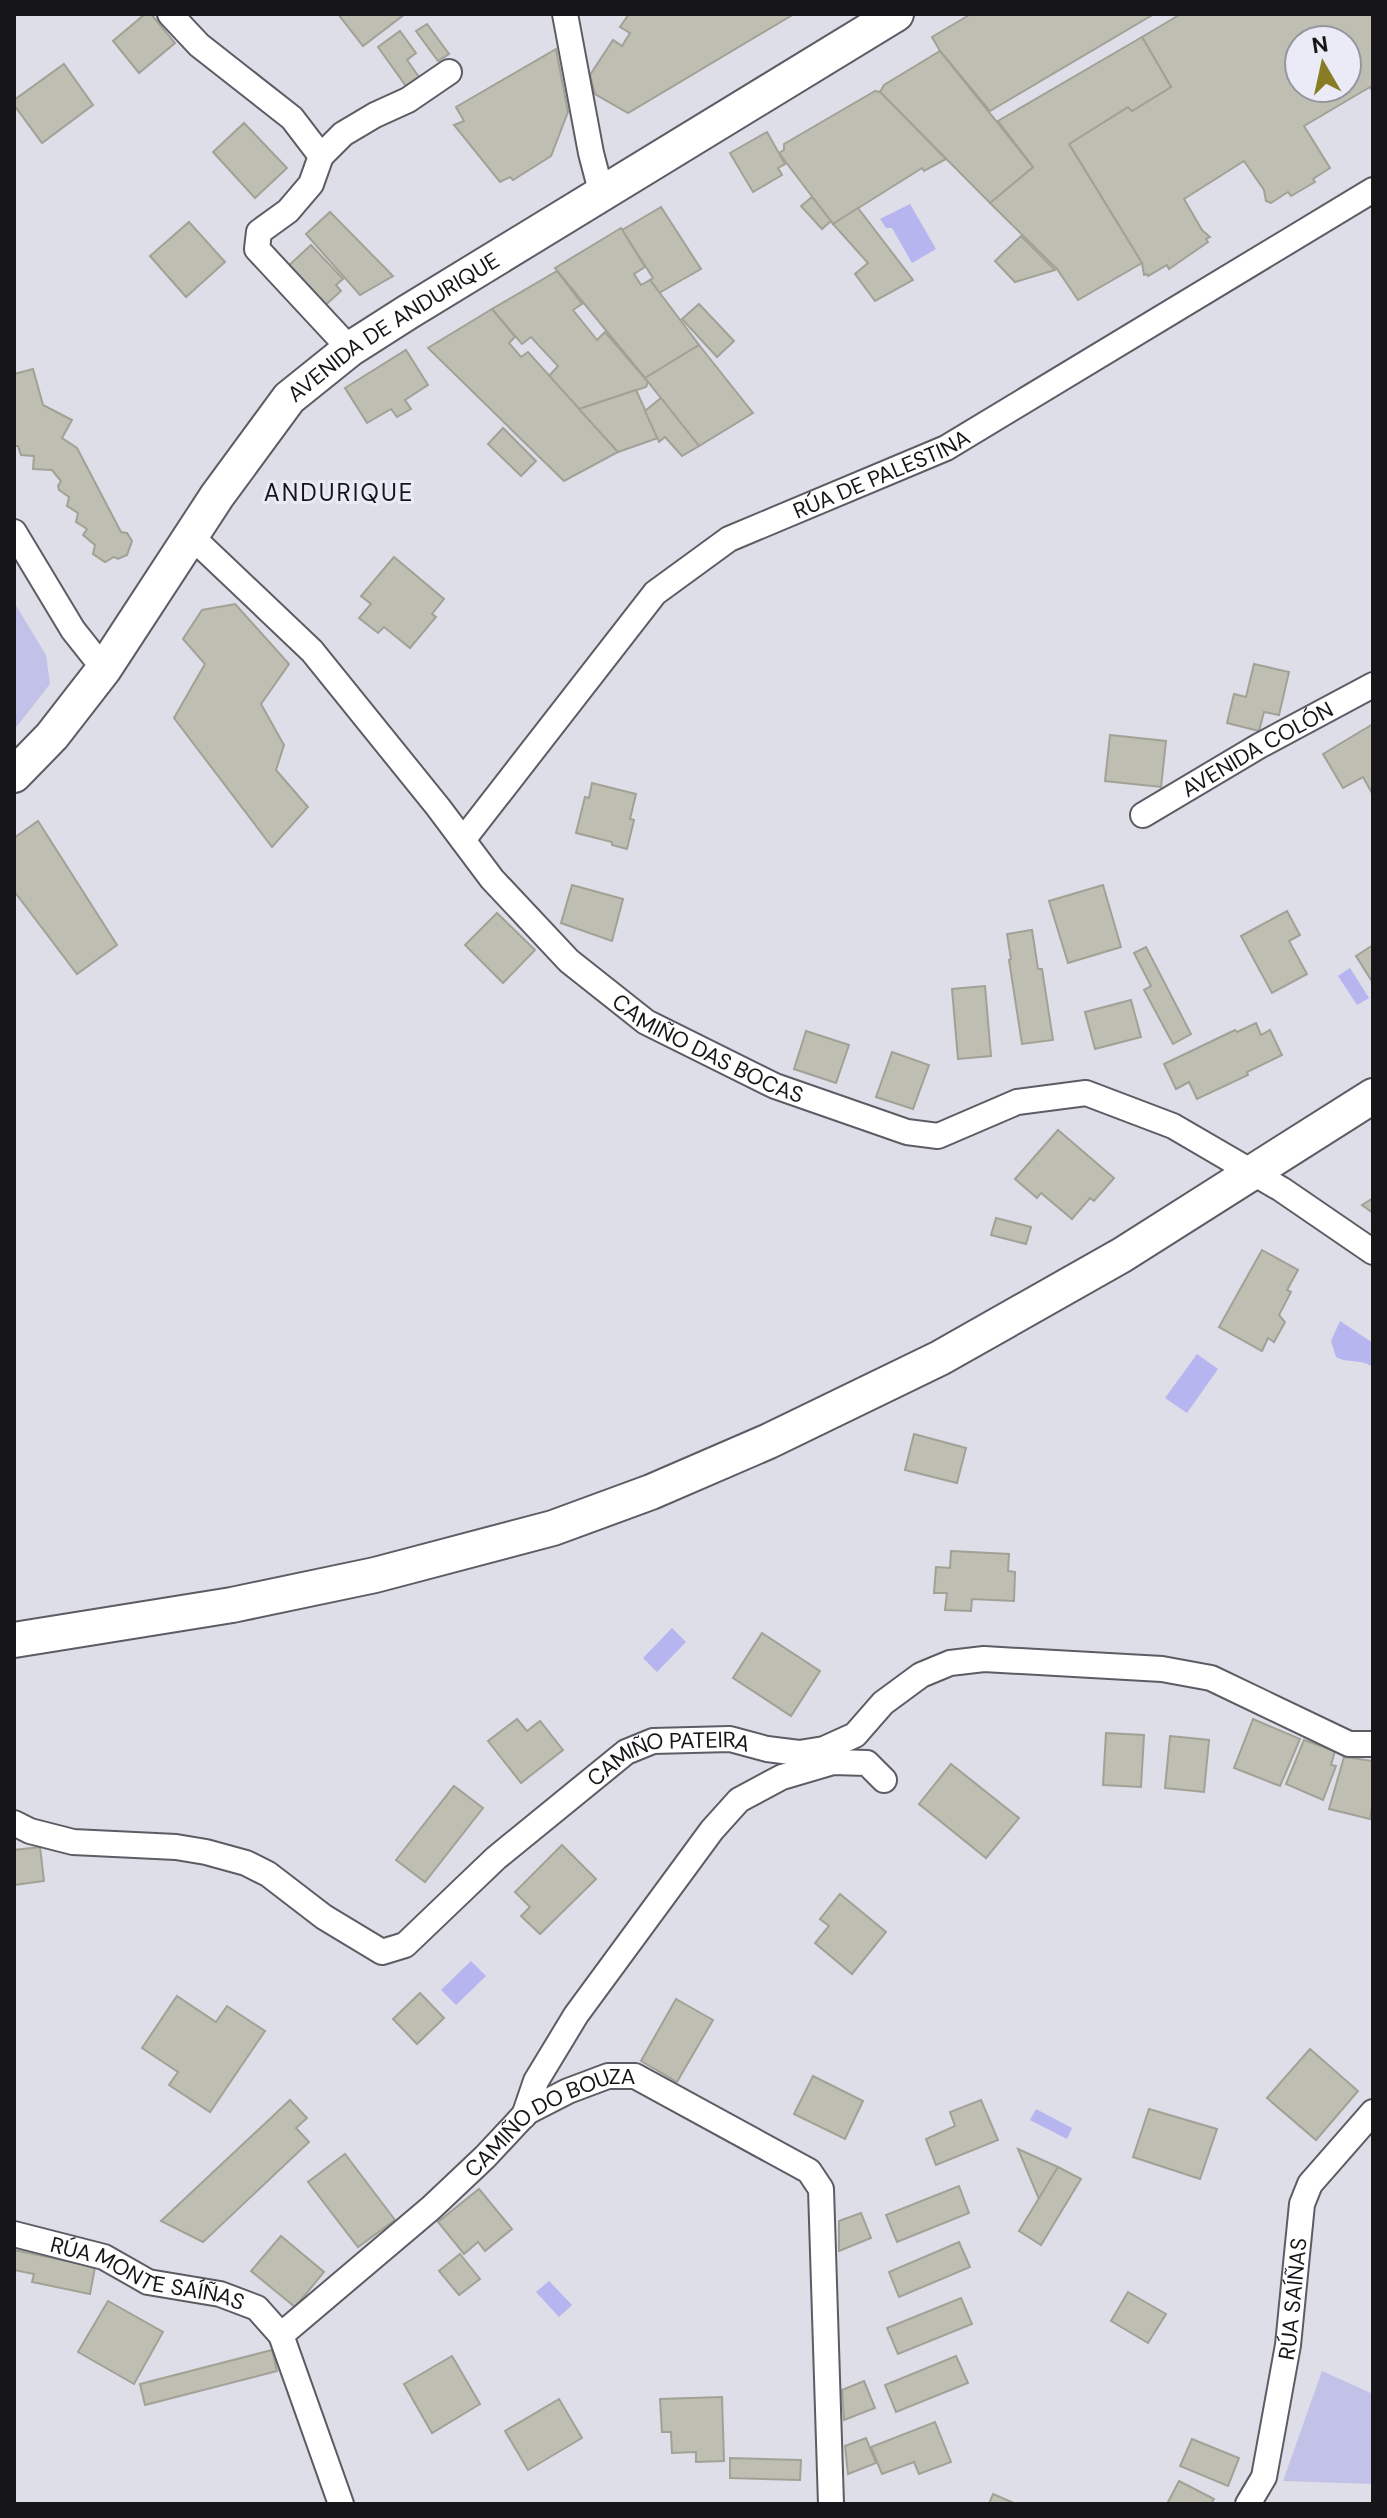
<svg xmlns="http://www.w3.org/2000/svg" width="1387" height="2518" viewBox="0 0 1387 2518" font-family="'DM Sans',sans-serif">
<style>
.green{fill:#c2c2e9}
.water{fill:#b6b5ef}
.building{fill:#bebeb3;stroke:#a1a196;stroke-width:2;fill-rule:evenodd}
.lines{fill:none;stroke-linecap:round;stroke-linejoin:round}
.minor-casing{stroke:#5c5c65;stroke-width:28}
.secondary-casing{stroke:#5c5c65;stroke-width:38}
.minor{stroke:#fff;stroke-width:24}
.secondary{stroke:#fff;stroke-width:34}
.labels{text-anchor:middle;dominant-baseline:central;stroke-width:6;stroke-linejoin:round;paint-order:stroke}
.street-label{font-size:22px;fill:#161619;stroke:#eaebf6}
.neighbourhood-label{font-size:24px;letter-spacing:2px;fill:#161619;stroke:#eaebf6}
</style>
<rect width="100%" height="100%" fill="#dddee8"/>
<g class="green">
<polygon points="14,602 46,655 50,684 14,730"/>
<polygon points="1322,2371 1373,2394 1373,2484 1283,2481"/>
</g>
<g class="water">
<polygon points="910,204 936,249 912,263 892,228 886,228 880,219"/>
<polygon points="1350,968 1369,998 1357,1005 1338,976"/>
<path d="M1340 1321 1373 1343V1367C1359 1358 1349 1364 1336 1357L1331 1341Z"/>
<polygon points="1197,1354 1218,1369 1187,1413 1165,1398"/>
<polygon points="672,1628 686,1642 657,1672 643,1658"/>
<polygon points="471,1961 486,1976 456,2005 441,1990"/>
<polygon points="1036,2109 1072,2128 1067,2139 1030,2120"/>
<polygon points="549,2281 572,2305 559,2317 536,2292"/>
</g>
<g class="building">
<polygon points="145,14 151,14 175,43 139,73 113,41"/>
<polygon points="338,14 405,14 363,46"/>
<polygon points="629,14 794,14 628,113 595,94 590,75 613,40 622,46 630,33 620,27"/>
<polygon points="971,14 1154,14 990,111 940,51 932,37"/>
<path d="M1181 14H1373V92L1370 87 1304 126 1330 168 1313 179 1315 182 1291 196 1288 192 1271 203 1266 201 1264 190 1244 161 1184 199 1202 230 1210 237 1206 239 1208 242 1169 269 1167 265 1148 276 1147 274 1144 275 1142 263 1069 144 1128 107 1132 111 1171 87 1142 37ZM1299 40H1347V88H1299Z"/>
<polygon points="427,24 449,54 438,61 416,31"/>
<polygon points="400,31 416,53 407,60 419,77 406,86 378,47"/>
<polygon points="1142,37 1171,87 1132,111 1128,107 1069,144 1142,263 1078,300 1057,269 990,203 1033,167 998,121"/>
<polygon points="556,49 568,112 551,156 513,180 510,177 500,182 454,125 464,121 456,107"/>
<polygon points="940,51 1033,167 990,203 880,92 884,85"/>
<polygon points="64,64 93,105 42,143 14,105 14,100"/>
<polygon points="875,91 880,92 946,159 924,171 922,168 833,224 779,153 784,150 784,144"/>
<polygon points="244,123 287,168 255,198 213,152"/>
<polygon points="767,132 785,164 778,168 782,175 753,192 730,153"/>
<polygon points="812,197 831,221 822,229 801,206"/>
<polygon points="661,207 701,269 659,293 650,280 653,278 622,230"/>
<polygon points="858,208 913,280 875,301 855,274 868,263 833,224"/>
<polygon points="330,212 393,276 360,295 306,234"/>
<polygon points="189,222 225,262 186,297 150,256"/>
<polygon points="621,228 645,267 634,274 641,285 650,280 699,345 645,378 555,268"/>
<polygon points="1021,236 1055,270 1015,282 995,261"/>
<polygon points="311,245 343,279 336,285 341,291 321,309 285,269"/>
<polygon points="557,271 582,304 573,310 597,340 605,332 648,382 646,387 579,409 549,376 558,366 531,337 522,344 492,309"/>
<polygon points="699,304 734,341 717,357 682,319"/>
<polygon points="492,309 515,337 509,343 521,357 528,352 618,452 564,481 428,348"/>
<polygon points="699,345 753,413 699,446 645,378"/>
<polygon points="406,350 428,385 405,400 411,409 397,417 391,409 367,423 345,388"/>
<polygon points="33,369 43,405 72,420 62,438 77,448 121,532 127,533 132,541 127,555 118,559 114,557 105,562 93,554 95,545 83,535 87,529 76,522 78,513 67,506 69,497 59,490 58,486 61,481 52,470 33,469 34,456 21,455 18,446 14,446 14,374"/>
<polygon points="636,390 658,438 618,452 579,409"/>
<polygon points="661,398 699,446 682,456 665,437 659,442 645,411"/>
<polygon points="503,428 536,461 521,476 488,444"/>
<polygon points="394,557 444,599 432,614 436,617 410,648 384,627 378,633 359,618 371,604 361,596"/>
<polygon points="235,604 289,664 261,704 284,745 276,770 308,807 272,847 174,718 205,664 183,639 202,610"/>
<polygon points="1254,664 1289,672 1279,715 1264,712 1259,731 1227,723 1234,694 1246,697"/>
<polygon points="1373,724 1373,795 1363,777 1343,788 1323,754"/>
<polygon points="1110,735 1166,741 1161,787 1105,781"/>
<polygon points="592,783 636,794 630,819 634,820 627,849 612,845 612,842 576,833 585,797 589,798"/>
<polygon points="38,821 117,945 77,974 14,891 14,838"/>
<polygon points="572,885 623,899 612,941 561,923"/>
<polygon points="1103,885 1121,947 1068,963 1049,901"/>
<polygon points="1287,911 1300,935 1289,941 1307,974 1272,993 1241,936"/>
<polygon points="497,913 535,950 503,983 465,945"/>
<polygon points="1032,930 1038,969 1042,969 1053,1040 1022,1044 1009,960 1011,959 1007,934"/>
<polygon points="1373,945 1373,983 1356,956"/>
<polygon points="1146,947 1191,1034 1173,1044 1144,990 1151,986 1134,953"/>
<polygon points="985,986 991,1056 958,1059 952,989"/>
<polygon points="1131,1000 1141,1037 1095,1049 1085,1012"/>
<polygon points="1256,1023 1261,1035 1270,1030 1282,1055 1247,1072 1248,1075 1197,1099 1189,1082 1176,1089 1164,1064 1235,1030 1237,1032"/>
<polygon points="806,1031 849,1045 836,1083 794,1069"/>
<polygon points="892,1052 929,1065 913,1109 876,1097"/>
<polygon points="1058,1130 1114,1178 1094,1201 1090,1198 1072,1219 1041,1193 1037,1198 1015,1179"/>
<polygon points="1373,1198 1373,1213 1362,1205"/>
<polygon points="996,1218 1031,1227 1026,1244 991,1235"/>
<polygon points="1262,1250 1298,1270 1287,1290 1291,1292 1279,1315 1285,1322 1274,1342 1268,1338 1262,1351 1219,1327"/>
<polygon points="914,1434 966,1448 957,1483 905,1470"/>
<polygon points="951,1551 1009,1554 1008,1571 1015,1572 1014,1601 972,1599 971,1611 945,1610 947,1593 934,1593 936,1567 950,1568"/>
<polygon points="762,1633 820,1671 791,1716 733,1678"/>
<polygon points="517,1719 527,1731 540,1721 563,1750 521,1783 488,1741"/>
<polygon points="1253,1719 1300,1739 1280,1786 1234,1768"/>
<polygon points="1106,1733 1144,1735 1141,1787 1103,1785"/>
<polygon points="1170,1736 1209,1740 1204,1792 1165,1788"/>
<polygon points="1304,1740 1335,1751 1331,1765 1336,1766 1323,1800 1286,1784"/>
<polygon points="1344,1757 1373,1761 1373,1800 1370,1819 1329,1809"/>
<polygon points="951,1764 1019,1818 986,1858 919,1804"/>
<polygon points="454,1786 483,1808 425,1882 396,1860"/>
<polygon points="562,1845 596,1879 540,1934 521,1916 530,1907 515,1892"/>
<polygon points="40,1847 44,1881 14,1885 14,1850"/>
<polygon points="840,1894 886,1932 852,1974 815,1943 829,1926 820,1919"/>
<polygon points="420,1993 444,2018 417,2044 393,2019"/>
<polygon points="177,1996 216,2022 227,2006 265,2031 210,2112 169,2085 178,2072 142,2048"/>
<polygon points="676,1999 713,2020 677,2082 641,2061"/>
<polygon points="1310,2049 1358,2091 1316,2140 1267,2098"/>
<polygon points="813,2076 863,2101 845,2139 794,2114"/>
<polygon points="290,2100 307,2118 296,2128 309,2142 203,2242 161,2221"/>
<polygon points="981,2100 998,2140 936,2165 926,2139 955,2126 950,2112"/>
<polygon points="1149,2109 1217,2129 1200,2179 1133,2157"/>
<polygon points="1018,2149 1058,2167 1039,2199"/>
<polygon points="345,2154 395,2220 358,2247 308,2182"/>
<polygon points="1058,2167 1081,2179 1041,2245 1019,2231"/>
<polygon points="959,2186 969,2213 897,2242 886,2215"/>
<polygon points="479,2189 512,2229 485,2251 478,2242 464,2254 438,2222"/>
<polygon points="861,2213 871,2238 839,2251 839,2221"/>
<polygon points="281,2236 324,2272 295,2307 251,2271"/>
<polygon points="959,2242 970,2267 899,2297 889,2272"/>
<polygon points="14,2250 95,2267 90,2294 32,2282 34,2274 14,2270"/>
<polygon points="460,2254 480,2279 459,2295 439,2271"/>
<polygon points="1128,2292 1166,2314 1148,2343 1111,2321"/>
<polygon points="961,2298 972,2324 898,2354 887,2328"/>
<polygon points="108,2301 163,2332 134,2384 78,2352"/>
<polygon points="272,2350 277,2371 145,2405 140,2384"/>
<polygon points="452,2356 480,2404 432,2433 404,2384"/>
<polygon points="956,2356 968,2383 896,2412 885,2385"/>
<polygon points="864,2381 875,2408 844,2420 842,2390"/>
<polygon points="722,2397 724,2461 696,2462 696,2452 672,2453 671,2432 662,2432 660,2399"/>
<polygon points="559,2399 582,2438 528,2470 505,2431"/>
<polygon points="935,2422 951,2462 919,2474 914,2462 882,2474 871,2447"/>
<polygon points="866,2438 876,2463 848,2474 845,2446"/>
<polygon points="1192,2439 1239,2458 1228,2486 1180,2466"/>
<polygon points="730,2458 801,2460 800,2480 730,2478"/>
<polygon points="1179,2481 1214,2499 1211,2504 1167,2504"/>
<polygon points="993,2494 1016,2504 989,2504"/>
</g>
<g class="lines">
<g class="minor-casing">
<g id="minor">
<polyline points="170,14 199,45 292,118 321,156"/>
<polyline points="565,14 591,153 602,195"/>
<polyline points="350,349 257,249 259,232 288,211 311,184 321,156 343,134 375,115 408,100 449,72"/>
<polyline points="14,532 73,630 104,669"/>
<path id="s1" d="M192 537 312 651 438 807 492 879 569 961 646 1022 775 1086 907 1132 938 1136 1017 1102 1086 1093 1173 1126 1281 1189 1373 1252"/>
<path id="s2" d="M1143 815 1259 746 1373 685"/>
<path id="s3" d="M463 840 655 593 729 539 946 448 1373 190"/>
<path id="s4" d="M14 1823 30 1831 73 1842 176 1847 206 1852 246 1863 268 1874 324 1917 382 1952 405 1945 496 1858 626 1752 653 1741 730 1739 767 1749 799 1753 824 1749 855 1735 883 1703 921 1675 950 1663 984 1659 1162 1669 1211 1678 1349 1744H1373"/>
<polyline points="524,2116 536,2081 576,2015 712,1830 739,1800 782,1777 833,1762 867,1763 884,1780"/>
<path id="s5" d="M14 2234 104 2257 148 2282 220 2294 257 2308 281 2335 341 2504"/>
<path id="s6" d="M281 2335 431 2208 485 2157 527 2112 568 2091 608 2076H635L809 2171 821 2189 831 2504"/>
<path id="s7" d="M1248 2504 1264 2477 1288 2345 1302 2204 1310 2184 1373 2112"/>
</g>
</g>
<g class="secondary-casing">
<g id="secondary">
<path id="s8" d="M14 775 52 736 104 669 217 496 289 398 350 349 408 312 896 14"/>
<polyline points="14,1640 232,1605 375,1575 553,1528 651,1492 769,1441 940,1358 1122,1255 1373,1096"/>
</g>
</g>
<use href="#minor" class="minor"/>
<use href="#secondary" class="secondary"/>
</g>
<g class="labels">
<g class="street-label">
<text stroke="none"><textPath href="#s8" startOffset="594">AVENIDA DE ANDURIQUE</textPath></text>
<text stroke="none"><textPath href="#s3" startOffset="570">RÚA DE PALESTINA</textPath></text>
<text stroke="none"><textPath href="#s2" startOffset="132">AVENIDA COLÓN</textPath></text>
<text stroke="none"><textPath href="#s1" startOffset="734">CAMIÑO DAS BOCAS</textPath></text>
<text stroke="none"><textPath href="#s4" startOffset="758">CAMIÑO PATEIRA</textPath></text>
<text stroke="none"><textPath href="#s6" startOffset="348">CAMIÑO DO BOUZA</textPath></text>
<text stroke="none"><textPath href="#s5" startOffset="140">RÚA MONTE SAÍÑAS</textPath></text>
<text stroke="none"><textPath href="#s7" startOffset="212">RÚA SAÍÑAS</textPath></text>
</g>
<g class="neighbourhood-label">
<text x="339" y="492">ANDURIQUE</text>
</g>
</g>
<rect width="1387" height="2518" fill="none" stroke="#161619" stroke-width="32"/>
<g transform="translate(1323 64) rotate(351)"><circle r="38" fill="#eaebf6" stroke="#95969e" stroke-width="2"/>
<path d="M0-6L14 30L0 20L-14 30Z" fill="#887d24"/>
<text y="-12" font-size="22" font-weight="bold" text-anchor="middle" fill="#161619">N</text>
</g>
</svg>
